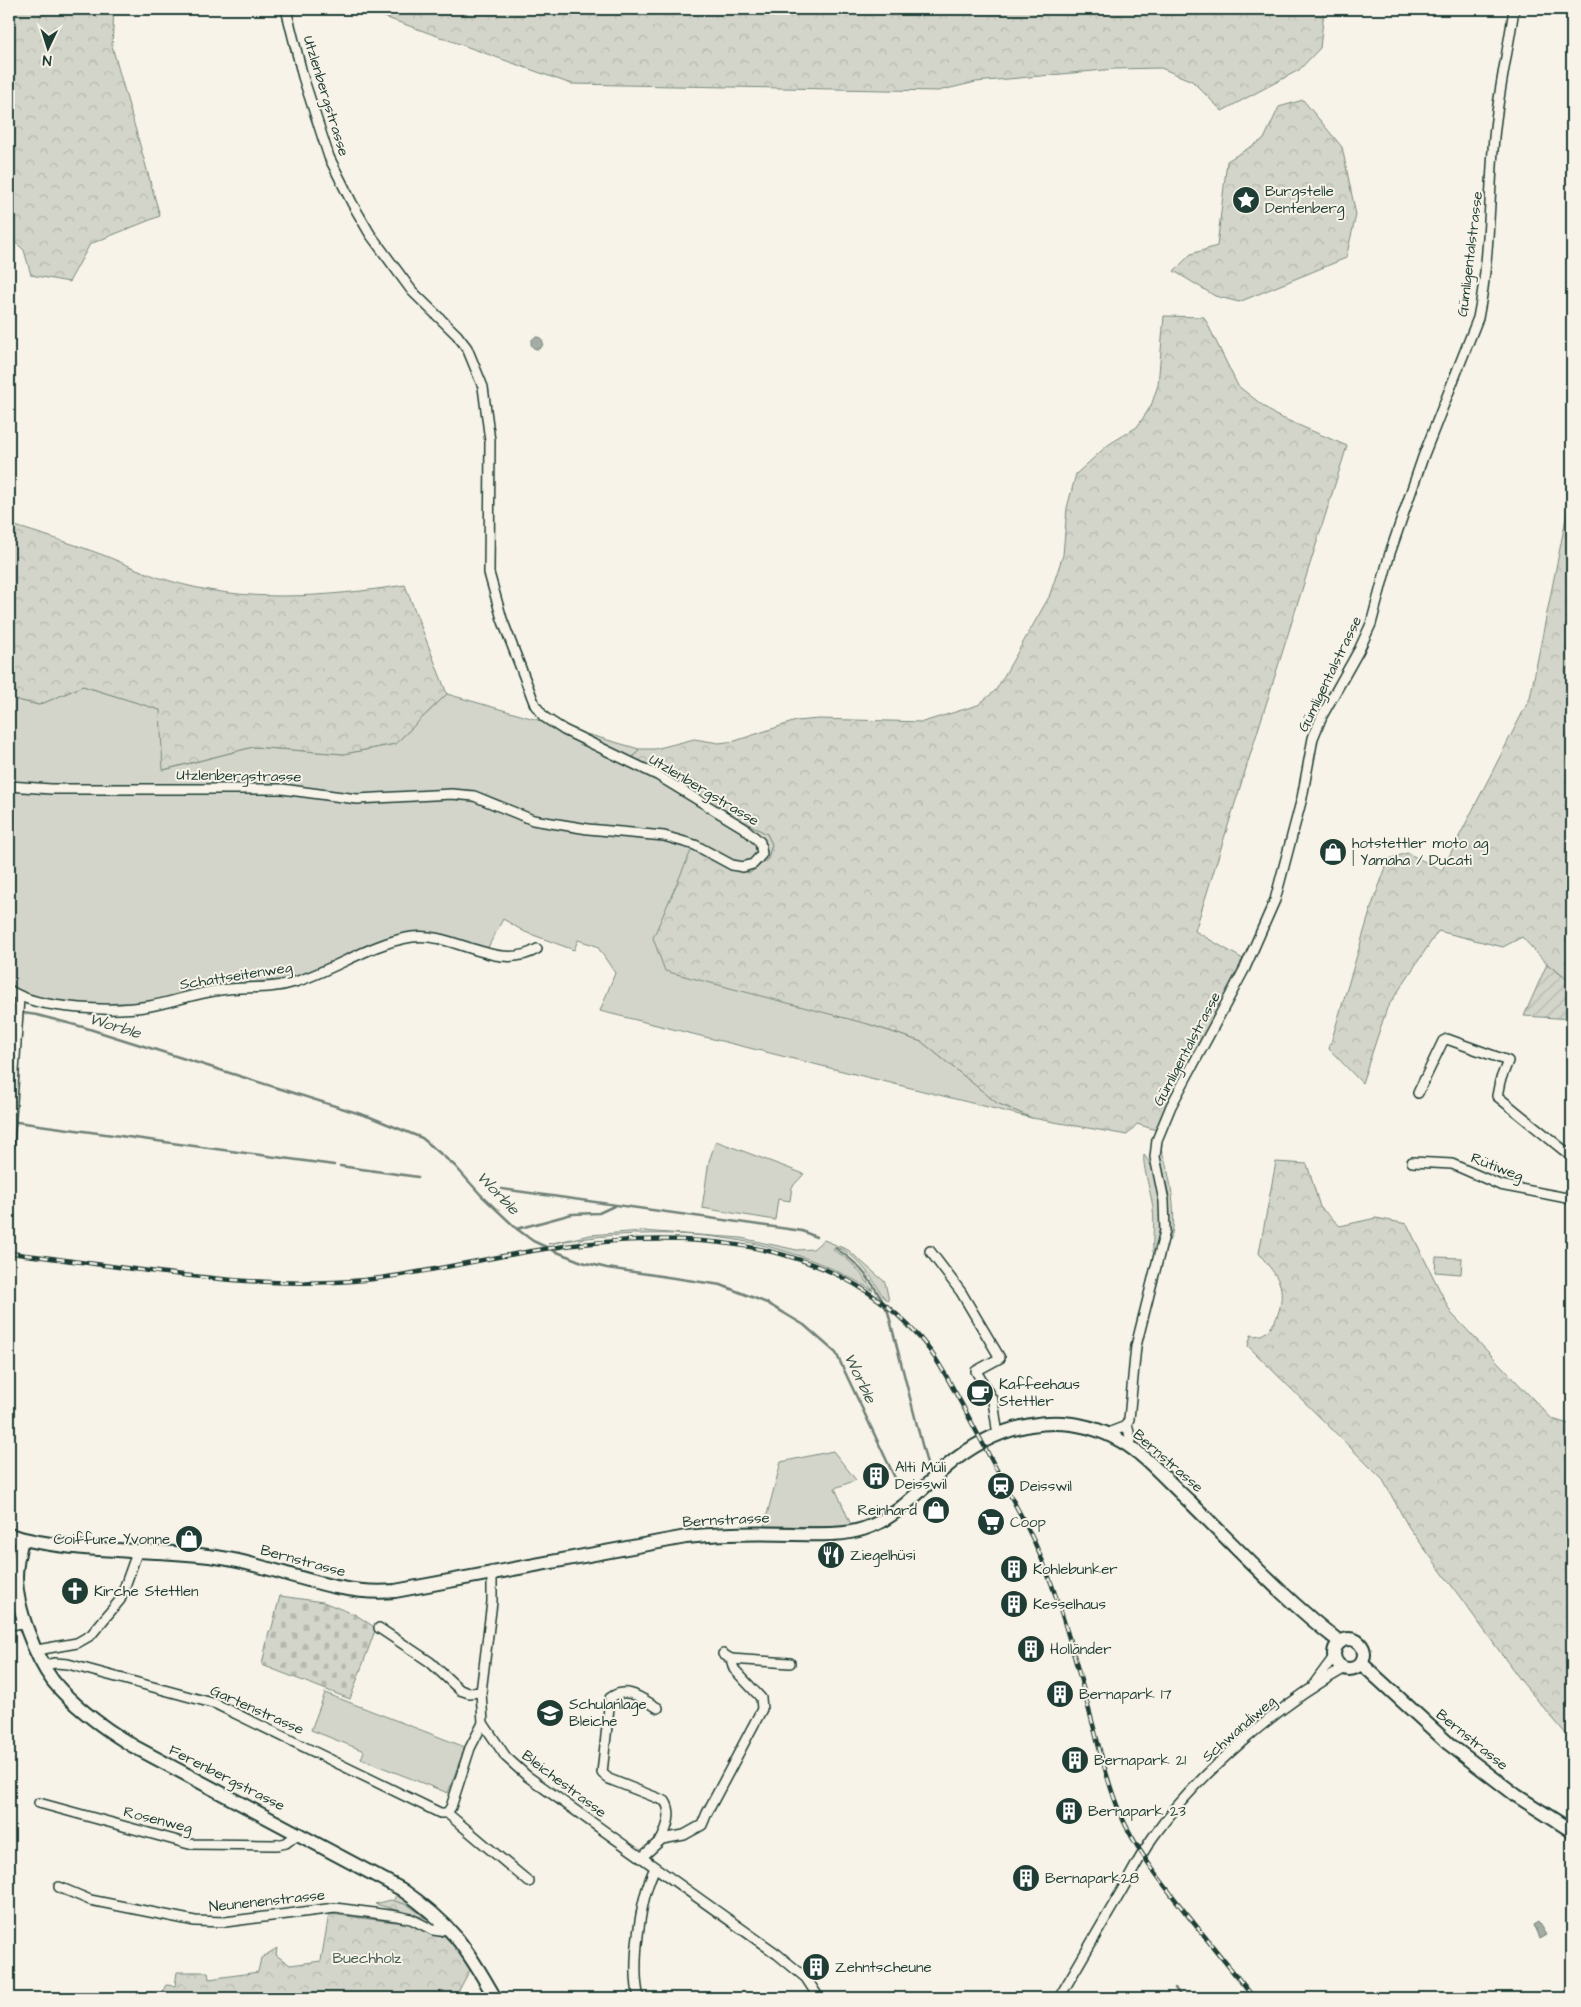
<svg xmlns="http://www.w3.org/2000/svg" width="1581" height="2007" viewBox="0 0 1581 2007" font-family="'Architects Daughter',sans-serif">
<style>
.green{fill:#d3d5ca;stroke:#79897f}
.forest{fill:url(#forest-crowns);stroke:#79897f}
.cemetery{fill:url(#cemetery-stones);stroke:#79897f}
.garden{fill:url(#garden-furrows);stroke:#79897f}
.water{fill:#a4ada3;stroke:#6f8077}
.lines{fill:none;stroke-linecap:round;stroke-linejoin:round}
.stream{stroke:#6f8077;stroke-width:2.5}
.street-casing{stroke:#1f3d34;stroke-width:12}
.secondary-casing{stroke:#1f3d34;stroke-width:16}
.street{stroke:#f7f3e8;stroke-width:9}
.secondary{stroke:#f7f3e8;stroke-width:12}
.rail-casing{stroke:#1f3d34;stroke-width:4.5}
.rail{stroke:#f7f3e8;stroke-width:2.5;stroke-dasharray:8;stroke-linecap:butt}
.labels{text-anchor:middle;dominant-baseline:central;stroke-width:4;stroke-linejoin:round;paint-order:stroke}
.street-label{font-size:15px;fill:#1f3d34;stroke:#f7f3e8}
.poi-label{font-size:15px;fill:#1f3d34;stroke:#f7f3e8;text-anchor:start}
.park-label{font-size:15px;fill:#435b52;stroke:#f7f3e8}
.water-label{font-size:16px;font-style:italic;fill:#405950;stroke:#f7f3e8}
</style>
<defs>
<pattern id="forest-crowns" width="20" height="18" patternUnits="userSpaceOnUse" patternTransform="scale(1.25)"><rect width="20" height="18" fill="#d3d5ca"/><path d="M2 6a3 3 0 1 1 6 0M12 15a3 3 0 1 1 6 0" fill="none" stroke="#b5b8ae"/></pattern>
<pattern id="cemetery-stones" width="16" height="16" patternUnits="userSpaceOnUse" patternTransform="scale(1.25)"><rect width="16" height="16" fill="#d3d5ca"/><path d="M2 7V4a2 2 0 0 1 4 0v3zM10 15v-3a2 2 0 0 1 4 0v3z" fill="#b5b8ae"/></pattern>
<pattern id="garden-furrows" width="10" height="10" patternUnits="userSpaceOnUse" patternTransform="scale(1.25)"><rect width="10" height="10" fill="#d3d5ca"/><path d="M-1 1l2-2M0 10L10 0M9 11l2-2" fill="none" stroke="#b5b8ae"/></pattern>
</defs>
<rect width="100%" height="100%" fill="#f7f3e8"/>
<filter id="ink" filterUnits="userSpaceOnUse"><feTurbulence type="fractalNoise" baseFrequency=".02" numOctaves="2"/><feDisplacementMap in="SourceGraphic" scale="10" xChannelSelector="R" yChannelSelector="G"/><feConvolveMatrix kernelMatrix="1 2 1 2 8 2 1 2 1" color-interpolation-filters="sRGB"/></filter>
<g filter="url(#ink)">
<g class="green">
<polygon points="83,686 161,710 164,770 253,747 344,754 395,744 447,694 639,749 632,759 767,834 772,844 768,859 751,873 725,864 868,1024 922,1042 997,1103 1032,1118 600,1011 615,973 597,946 578,940 574,950 525,932 503,919 485,953 413,937 312,976 261,988 127,1009 28,999 12,1004 9,996 9,698 39,705"/>
<polygon points="716,1141 804,1174 792,1187 790,1201 778,1199 775,1220 702,1208 709,1161"/>
<path d="M1161 1150C1169 1167 1180 1224 1169 1241V1196L1159 1152Z"/>
<path d="M1144 1155C1162 1174 1163 1228 1155 1252H1153C1152 1237 1155 1224 1153 1209 1152 1196 1142 1165 1144 1155Z"/>
<path d="M642 1231 741 1238 797 1250 813 1249 824 1240 848 1250 885 1282 889 1301C882 1297 881 1293 877 1286 868 1272 852 1251 835 1247L833 1250C849 1257 864 1276 873 1291 778 1230 657 1224 548 1244L590 1235Z"/>
<polygon points="1436,1257 1462,1258 1461,1274 1435,1272"/>
<polygon points="833,1451 856,1480 835,1488 852,1527 764,1526 781,1462"/>
<polygon points="325,1693 465,1747 448,1793 361,1759 364,1751 311,1730"/>
<polygon points="397,1894 440,1926 388,1910"/>
</g>
<g class="forest">
<polygon points="9,9 114,9 112,46 160,216 90,244 69,282 31,275 24,250 9,237"/>
<polygon points="362,9 1324,9 1324,11 1320,48 1299,70 1222,111 1192,81 1161,68 1115,69 976,82 938,91 571,84"/>
<polygon points="1303,100 1342,147 1356,215 1346,258 1239,302 1215,296 1174,271 1191,254 1217,246 1227,161 1264,139 1279,107"/>
<polygon points="1164,316 1204,317 1238,386 1275,415 1347,446 1195,931 1243,959 1156,1130 1137,1124 1127,1135 1032,1118 997,1103 922,1042 868,1024 665,971 653,938 694,844 725,864 750,873 768,859 772,844 767,834 632,760 639,749 655,749 694,739 719,743 735,741 796,721 819,719 923,722 978,705 996,690 1049,597 1063,555 1067,508 1076,474 1108,445 1137,427 1151,406 1158,385"/>
<polygon points="1572,464 1572,983 1547,964 1522,937 1503,947 1438,931 1387,1008 1362,1083 1329,1049 1372,905 1389,859 1407,853 1442,870 1530,698 1567,513"/>
<path d="M9 524C40 534 72 543 103 555 124 563 145 574 167 580 244 604 326 597 405 585L447 694 395 744 344 754 253 747 163 770 160 710 83 686 39 705 9 698Z"/>
<path d="M1276 1162 1307 1164 1320 1207 1340 1226 1376 1218 1407 1224 1451 1313 1552 1419 1572 1425V1741L1522 1682 1408 1526 1383 1480 1248 1346 1251 1335C1274 1342 1287 1299 1279 1282 1275 1272 1265 1262 1259 1253Z"/>
<polygon points="391,1900 408,1905 426,1918 375,1904"/>
<polygon points="329,1914 411,1924 430,1934 449,1936 471,1968 457,1994 460,1998 159,1998 166,1985 175,1986 177,1972 208,1972 209,1979 258,1972 261,1958 277,1948 276,1955 290,1965 321,1961"/>
</g>
<polygon class="cemetery" points="280,1596 323,1602 356,1615 376,1628 350,1699 262,1665 269,1631 271,1631"/>
<g class="garden">
<polygon points="1547,964 1572,983 1572,1019 1524,1016"/>
<polygon points="13,1017 10,1055 9,1018"/>
</g>
<g class="water">
<circle cx="537" cy="343" r="6"/>
<polygon points="1538,1922 1546,1935 1539,1939 1533,1925"/>
</g>
<g class="lines">
<g class="stream">
<polyline points="9,1011 37,1015 83,1027 370,1117 422,1138 455,1166 481,1195 517,1229 533,1241 557,1252 582,1262 607,1268 721,1285 767,1303 804,1325 836,1353 895,1478"/>
<polyline points="17,1122 334,1165"/>
<polyline points="340,1166 418,1177"/>
<polyline points="502,1189 802,1231 816,1237"/>
<polyline points="517,1229 572,1214 599,1213 614,1206"/>
<path d="M835 1248C859 1262 876 1286 888 1312L928 1468"/>
<polyline points="1175,1988 1182,1998"/>
</g>
<g class="street-casing">
<g id="street">
<polyline points="9,786 51,789 282,789 357,799 452,794 474,796 533,820 588,829 664,836 695,845 732,865 743,867 753,864 762,854 760,842 744,828 657,775 564,730 544,717 535,705 502,619 489,573 490,441 483,387 467,348 457,335 412,291 370,234 352,203 329,157 303,77 286,9"/>
<path d="M9 990C38 1010 114 1012 150 1006 173 1002 196 993 220 990 245 986 270 990 295 982 334 970 371 943 412 937 453 931 498 973 537 949"/>
<polyline points="1418,1093 1443,1041 1447,1039 1508,1061 1500,1081 1497,1096 1572,1157"/>
<polyline points="9,1146 19,998"/>
<polyline points="1412,1162 1452,1164 1500,1185 1572,1199"/>
<polyline points="930,1251 961,1292 1000,1358 976,1371 993,1401 998,1435"/>
<polyline points="1127,1424 1131,1441 1129,1447"/>
<path d="M1110 1435 1113 1431 1126 1426 1129 1419 1136 1346 1165 1231 1164 1201 1155 1157 1157 1140 1171 1106 1245 968 1275 900 1302 798 1313 738 1322 716 1359 650 1371 624 1390 553 1423 457 1478 318C1490 259 1489 197 1494 137 1498 94 1508 51 1514 9"/>
<polyline points="492,1571 492,1602 481,1692 483,1723 506,1757 527,1776 777,1954 806,1978 819,1998"/>
<polyline points="9,1626 25,1622"/>
<polyline points="379,1628 430,1662 460,1690 469,1693 481,1692"/>
<polyline points="37,1650 77,1643 91,1635 120,1600 138,1550"/>
<polyline points="731,1659 790,1663"/>
<polyline points="44,1665 55,1663 68,1664 216,1704 440,1813 447,1813 451,1807 470,1748 483,1723"/>
<polyline points="1314,1684 1334,1657"/>
<path d="M658 1708C642 1699 627 1685 610 1698L602 1773 609 1779 665 1801C673 1813 667 1827 662 1839"/>
<polyline points="39,1803 189,1844 277,1845 286,1843 299,1833"/>
<polyline points="447,1813 529,1882"/>
<polyline points="641,1858 662,1839 684,1835 702,1825 707,1813 762,1709 761,1698 734,1669 731,1659 723,1654"/>
<polyline points="59,1887 90,1900 195,1921 225,1922 335,1908 397,1916 411,1919 433,1930 440,1931 449,1927"/>
<path d="M639 1998C631 1967 640 1897 655 1868"/>
<path d="M1059 1998C1080 1962 1101 1926 1122 1890 1132 1873 1141 1854 1153 1837 1197 1775 1278 1705 1345 1668"/>
</g>
</g>
<g class="secondary-casing">
<g id="secondary">
<path d="M9 1535C72 1554 150 1548 216 1557 277 1565 333 1597 395 1591L686 1537C722 1533 758 1533 794 1534 817 1534 841 1536 863 1529 896 1519 921 1489 946 1467 996 1424 1062 1407 1121 1441 1147 1456 1168 1482 1190 1502 1239 1550 1286 1601 1340 1642"/>
<path d="M22 1539C19 1551 16 1564 16 1577 16 1607 35 1657 53 1681 74 1707 105 1729 133 1746L401 1889C450 1923 466 1946 495 1998"/>
<circle cx="1349" cy="1654" r="15"/>
<polyline points="1361,1663 1449,1744 1517,1796 1572,1831"/>
</g>
</g>
<use href="#street" class="street"/>
<use href="#secondary" class="secondary"/>
<g class="rail-casing">
<path id="rail" d="M9 1253C126 1266 246 1291 364 1280 421 1274 476 1260 532 1251 663 1229 826 1229 920 1338 939 1360 951 1385 965 1410 985 1448 1005 1485 1025 1523 1059 1588 1075 1661 1095 1732 1102 1759 1109 1787 1120 1813 1136 1850 1161 1881 1185 1912 1208 1941 1231 1969 1254 1998"/>
</g>
<use href="#rail" class="rail"/>
</g>
</g>
<defs>
<g id="sight-disc" transform="scale(1.4375)"><circle r="9.5" fill="#1f3d34" stroke="#f7f3e8"/><path d="M0-6L1.8-2.2L6-1.7L2.9 1.2L3.7 5.4L0 3.3L-3.7 5.4L-2.9 1.2L-6-1.7L-1.8-2.2Z" fill="#fff"/></g>
<g id="shop-disc" transform="scale(1.4375)"><circle r="9.5" fill="#1f3d34" stroke="#f7f3e8"/><path d="M-5-2.5h2.3a2.7 3.5 0 0 1 5.4 0H5L5.5 6h-11ZM-1.5-2.5h3a1.5 2.3 0 0 0-3 0Z" fill="#fff"/></g>
<g id="cafe-disc" transform="scale(1.4375)"><circle r="9.5" fill="#1f3d34" stroke="#f7f3e8"/><path d="M-5.5-4.5H6V0H3Q3 3.5 0 3.5H-2.5Q-5.5 3.5-5.5 0ZM3-3.2v2h1.7v-2ZM-6 4.5H4V6H-6Z" fill="#fff"/></g>
<g id="building-disc" transform="scale(1.4375)"><circle r="9.5" fill="#1f3d34" stroke="#f7f3e8"/><path d="M-4-6H4V6H1V3H-1V6H-4ZM-2.5-4.3h1.7v1.8h-1.7ZM.8-4.3h1.7v1.8H.8ZM-2.5-1h1.7V.8h-1.7ZM.8-1h1.7V.8H.8Z" fill="#fff"/></g>
<g id="station-disc" transform="scale(1.4375)"><circle r="9.5" fill="#1f3d34" stroke="#f7f3e8"/><path d="M-3-6H3Q5-6 5-4V2Q5 4 3 4L4.5 6H3L1.5 4h-3L-3 6H-4.5L-3 4Q-5 4-5 2V-4Q-5-6-3-6ZM-3.5-4v3h7v-3ZM-3.5 1v1.5H-2V1ZM2 1v1.5H3.5V1Z" fill="#fff"/></g>
<g id="supermarket-disc" transform="scale(1.4375)"><circle r="9.5" fill="#1f3d34" stroke="#f7f3e8"/><path d="M-6-5.5h2.5l.6 2H6L4.5 2H-2.5L-4.4-4H-6ZM-1.5 3.2a1.3 1.3 0 1 0 .1 0ZM3 3.2a1.3 1.3 0 1 0 .1 0Z" fill="#fff"/></g>
<g id="restaurant-disc" transform="scale(1.4375)"><circle r="9.5" fill="#1f3d34" stroke="#f7f3e8"/><path d="M-5-6h1v4h1v-4h1v4h1v-4h1v5L-1.5 .5V6h-2V.5L-5-1ZM5-6V6H3V1.5H1.5Q1.5-4 5-6Z" fill="#fff"/></g>
<g id="church-disc" transform="scale(1.4375)"><circle r="9.5" fill="#1f3d34" stroke="#f7f3e8"/><path d="M-1.2-6h2.4v3.5h3.3v2.4h-3.3V6h-2.4V-.1h-3.3v-2.4h3.3Z" fill="#fff"/></g>
<g id="school-disc" transform="scale(1.4375)"><circle r="9.5" fill="#1f3d34" stroke="#f7f3e8"/><path d="M0-5L7-2L0 1L-7-2ZM-4 1L0 2.5L4 1V4Q0 6-4 4Z" fill="#fff"/></g>
</defs>
<g fill-rule="evenodd">
<use href="#sight-disc" x="1246" y="200"/>
<use href="#shop-disc" x="1333" y="852"/>
<use href="#cafe-disc" x="980" y="1393"/>
<use href="#building-disc" x="876" y="1476"/>
<use href="#station-disc" x="1001" y="1486"/>
<use href="#shop-disc" x="936" y="1510"/>
<use href="#supermarket-disc" x="991" y="1522"/>
<use href="#shop-disc" x="189" y="1539"/>
<use href="#restaurant-disc" x="831" y="1555"/>
<use href="#building-disc" x="1014" y="1569"/>
<use href="#church-disc" x="75" y="1591"/>
<use href="#building-disc" x="1014" y="1604"/>
<use href="#building-disc" x="1031" y="1649"/>
<use href="#building-disc" x="1060" y="1694"/>
<use href="#school-disc" x="550" y="1713"/>
<use href="#building-disc" x="1075" y="1760"/>
<use href="#building-disc" x="1069" y="1811"/>
<use href="#building-disc" x="1026" y="1878"/>
<use href="#building-disc" x="816" y="1967"/>
</g>
<g class="labels">
<g class="street-label">
<text transform="translate(326 96) rotate(73)">Utzlenbergstrasse</text>
<text transform="translate(1470 254) rotate(-83)">Gümligentalstrasse</text>
<text transform="translate(1330 674) rotate(-64)">Gümligentalstrasse</text>
<text transform="translate(239 776) rotate(1)">Utzlenbergstrasse</text>
<text transform="translate(704 790) rotate(31)">Utzlenbergstrasse</text>
<text transform="translate(236 976) rotate(-9)">Schattseitenweg</text>
<text transform="translate(1187 1049) rotate(-62)">Gümligentalstrasse</text>
<text transform="translate(1497 1167) rotate(21)">Rütiweg</text>
<text transform="translate(1168 1461) rotate(41)">Bernstrasse</text>
<text transform="translate(726 1520) rotate(-3)">Bernstrasse</text>
<text transform="translate(303 1561) rotate(15)">Bernstrasse</text>
<text transform="translate(257 1710) rotate(24)">Gartenstrasse</text>
<text transform="translate(1239 1729) rotate(-41)">Schwandiweg</text>
<text transform="translate(1472 1740) rotate(39)">Bernstrasse</text>
<text transform="translate(227 1778) rotate(27)">Ferenbergstrasse</text>
<text transform="translate(564 1784) rotate(37)">Bleichestrasse</text>
<text transform="translate(158 1820) rotate(14)">Rosenweg</text>
<text transform="translate(267 1901) rotate(-6)">Neunenenstrasse</text>
</g>
<g class="poi-label">
<text x="1265" y="191">Burgstelle<tspan x="1265" dy="17">Dentenberg</tspan></text>
<text x="1352" y="843">hotstettler moto ag<tspan x="1352" dy="17">| Yamaha / Ducati</tspan></text>
<text x="999" y="1384">Kaffeehaus<tspan x="999" dy="17">Stettler</tspan></text>
<text x="895" y="1467">Alti Müli<tspan x="895" dy="17">Deisswil</tspan></text>
<text x="1020" y="1486">Deisswil</text>
<text x="917" y="1510" text-anchor="end">Reinhard</text>
<text x="1010" y="1522">Coop</text>
<text x="170" y="1539" text-anchor="end">Coiffure Yvonne</text>
<text x="850" y="1555">Ziegelhüsi</text>
<text x="1033" y="1569">Kohlebunker</text>
<text x="94" y="1591">Kirche Stettlen</text>
<text x="1033" y="1604">Kesselhaus</text>
<text x="1050" y="1649">Holländer</text>
<text x="1079" y="1694">Bernapark 17</text>
<text x="569" y="1704">Schulanlage<tspan x="569" dy="17">Bleiche</tspan></text>
<text x="1094" y="1760">Bernapark 21</text>
<text x="1088" y="1811">Bernapark 23</text>
<text x="1045" y="1878">Bernapark28</text>
<text x="835" y="1967">Zehntscheune</text>
</g>
<g class="park-label">
<text x="367" y="1958">Buechholz</text>
</g>
<g class="water-label">
<text transform="translate(115 1026) rotate(17)">Worble</text>
<text transform="translate(498 1193) rotate(46)">Worble</text>
<text transform="translate(860 1378) rotate(64)">Worble</text>
</g>
</g>
<rect width="1581" height="2007" fill="none" stroke="#f7f3e8" stroke-width="30"/>
<rect x="15" y="15" width="1551" height="1977" fill="none" stroke="#1f3d34" stroke-width="2" filter="url(#ink)"/>
<g transform="translate(48 48) rotate(184)" stroke="#f7f3e8" stroke-width="4" paint-order="stroke">
<path d="M0-4L9 19L0 12L-9 19Z" fill="#1f3d34"/>
<text y="-8" font-size="14" font-weight="bold" text-anchor="middle" fill="#1f3d34">N</text>
</g>
</svg>
